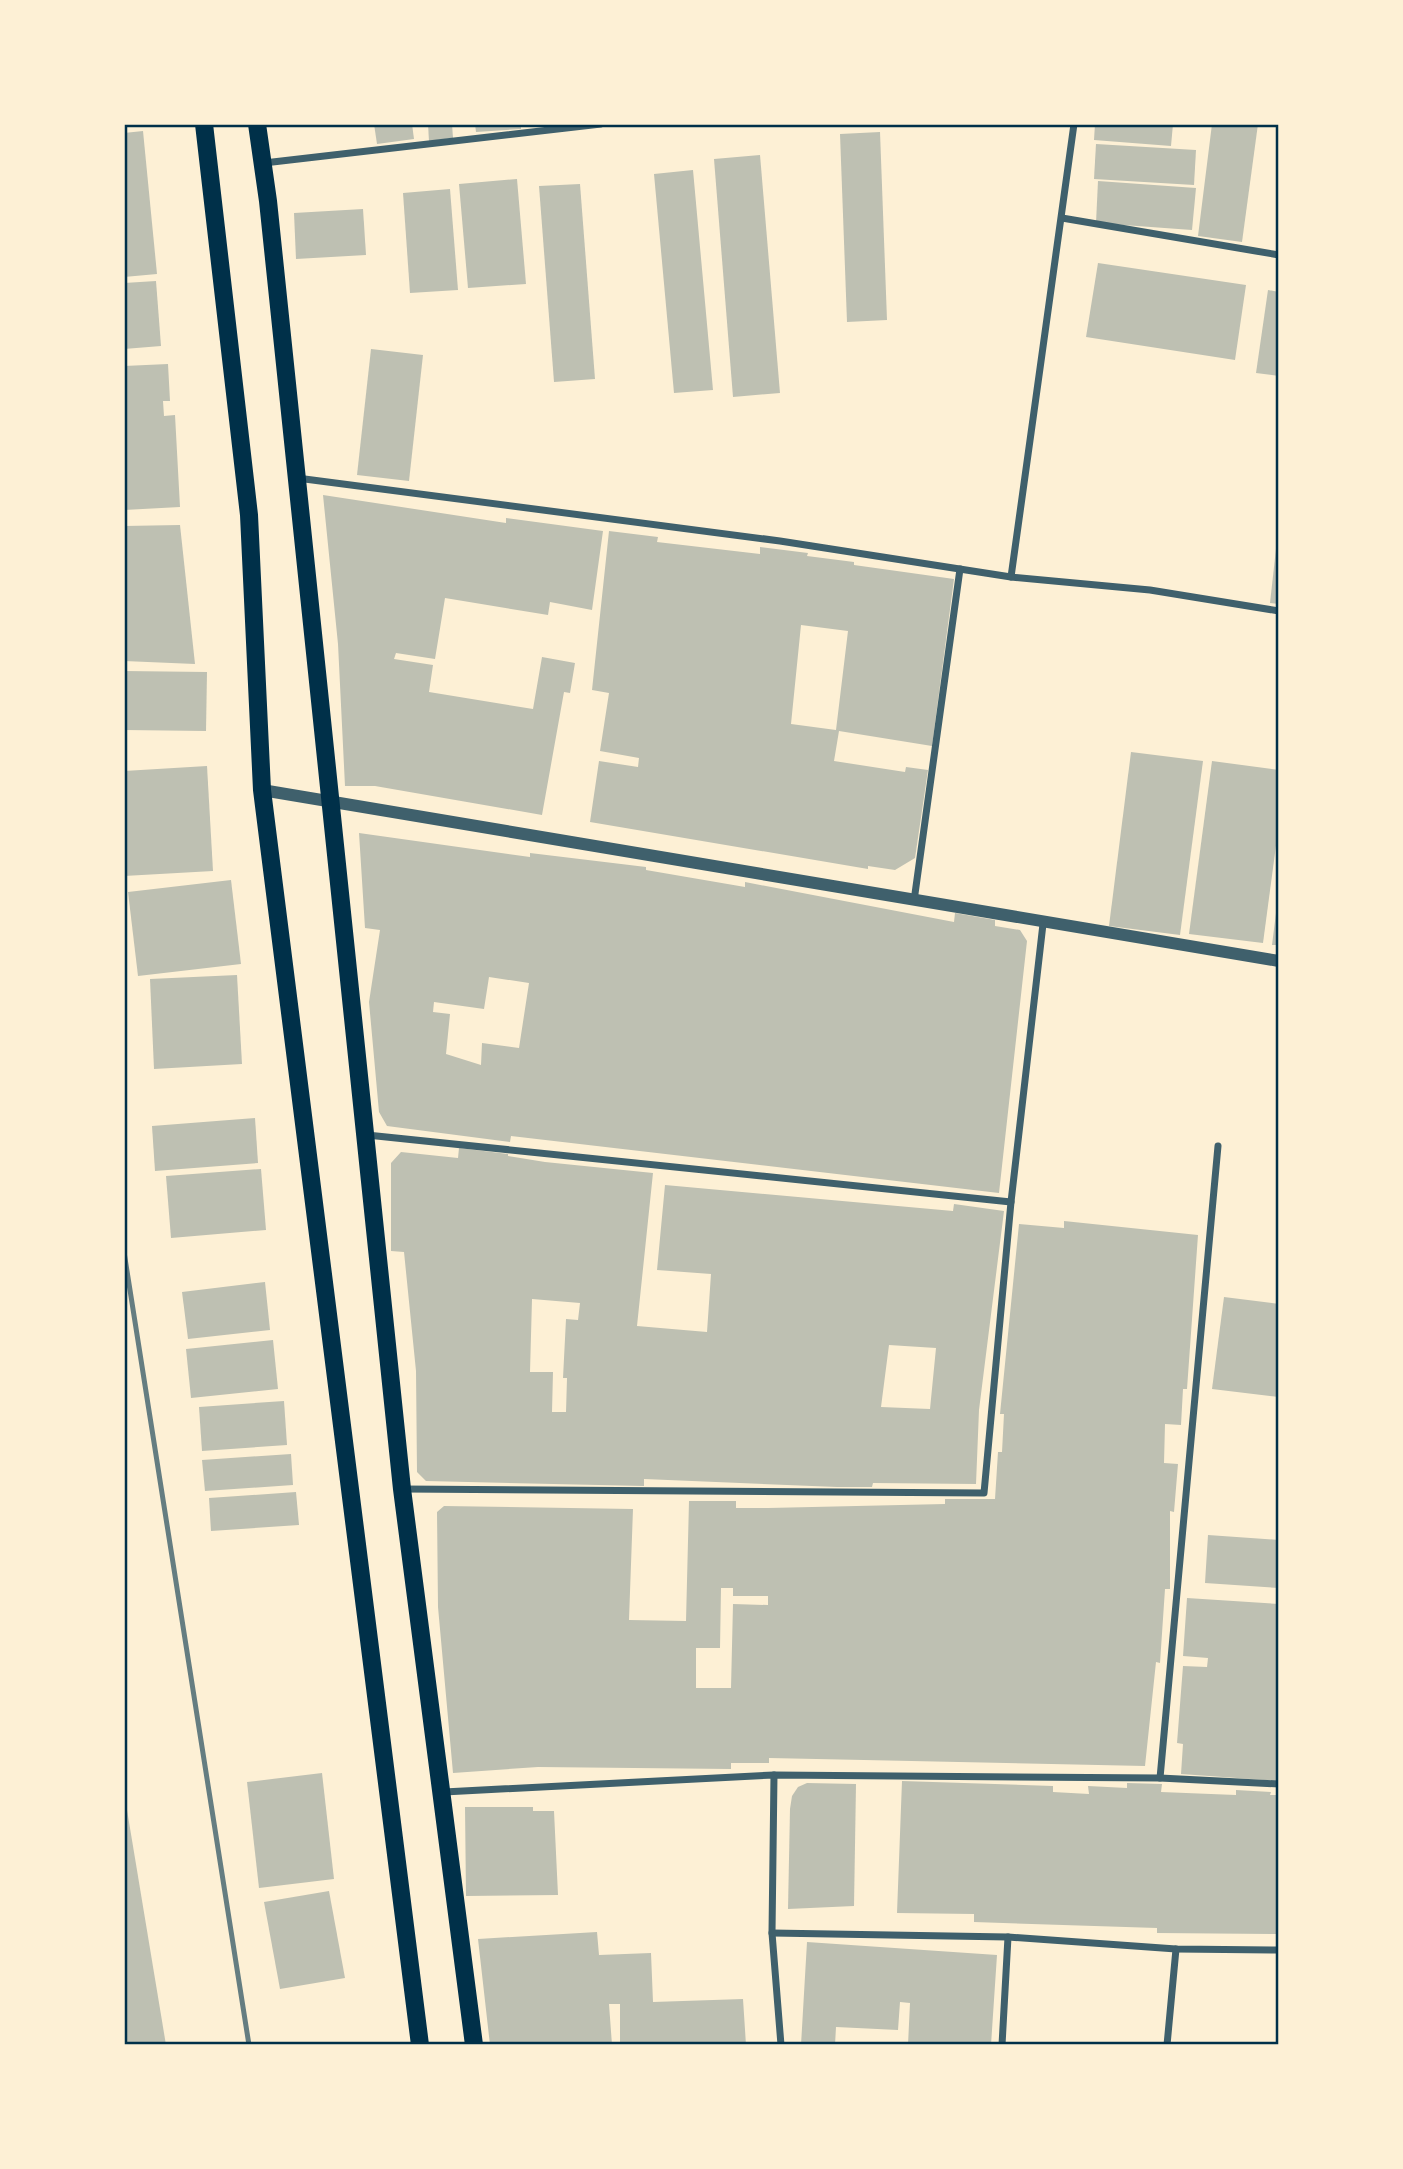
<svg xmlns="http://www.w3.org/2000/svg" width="1403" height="2169" viewBox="0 0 1403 2169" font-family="Raleway,sans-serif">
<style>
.building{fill:#bec0b2;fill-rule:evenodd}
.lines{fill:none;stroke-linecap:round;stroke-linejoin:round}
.minor{stroke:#3f606c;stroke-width:7}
.tertiary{stroke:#3f606c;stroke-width:12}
.primary{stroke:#003049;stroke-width:18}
.rail{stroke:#657d81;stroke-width:5}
.neatline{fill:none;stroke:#003049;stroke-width:2.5}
</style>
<rect width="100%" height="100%" fill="#fdf0d5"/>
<g class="building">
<polygon points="374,124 412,124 414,139 377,144"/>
<polygon points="428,124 452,124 453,138 429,141"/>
<polygon points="475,124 521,124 521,129 476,132"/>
<polygon points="1095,124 1173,124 1171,146 1094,140"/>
<polygon points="1212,124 1258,124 1242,242 1198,236"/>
<polygon points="143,131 157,274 124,277 124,133"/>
<polygon points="880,132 887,320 847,322 840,134"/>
<polygon points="1096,144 1196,150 1194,185 1094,179"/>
<polygon points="760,155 780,393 733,397 714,159"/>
<polygon points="693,170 713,390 674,393 654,174"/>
<polygon points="517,179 526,284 468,288 459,184"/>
<polygon points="1098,181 1196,188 1192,230 1096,223"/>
<polygon points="580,184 595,379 554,382 539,186"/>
<polygon points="450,189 458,290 410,293 403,193"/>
<polygon points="363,209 366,255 296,259 294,213"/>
<polygon points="1098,263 1246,285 1235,360 1086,337"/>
<polygon points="156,281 161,346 124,349 124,283"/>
<polygon points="1268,290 1279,292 1279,376 1256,373"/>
<polygon points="371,349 423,355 409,481 357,475"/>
<polygon points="168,364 170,401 163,401 164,416 175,415 180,507 124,510 124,366"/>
<polygon points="323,495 506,523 506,518 603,531 592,610 550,602 548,615 445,598 435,659 396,653 394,659 433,665 429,692 533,709 542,657 575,663 570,693 564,692 542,815 375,786 345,786 338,644"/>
<polygon points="180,525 195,664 124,661 124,526"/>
<path d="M609 531 658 537 657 542 760 554V547L808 553 807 556 854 562V565L954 579 932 746 839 731 834 761 905 772 906 767 928 770 915 858 895 870 868 866V869L590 822 599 761 638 767 639 758 600 751 609 693 592 690ZM801 625 848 631 836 730 791 724Z"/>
<polygon points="1277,540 1279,541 1279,604 1270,603"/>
<polygon points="124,671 207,672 206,731 124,730"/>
<polygon points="1131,752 1203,761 1180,935 1109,926"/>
<polygon points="1212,761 1279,770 1279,823 1263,943 1189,934"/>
<polygon points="207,766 213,871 124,876 124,771"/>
<path d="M359 833 530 857V853L646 867V870L745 887V882L954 922 955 913 995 920V926L1020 930 1027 941 999 1193 511 1136 510 1142 387 1126 379 1112 369 1002 380 930 365 928ZM489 977 529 983 519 1048 482 1043 481 1065 446 1054 450 1014 433 1012 434 1002 484 1009Z"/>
<polygon points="231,880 241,964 138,976 128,892"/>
<polygon points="1277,905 1279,905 1279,945 1272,945"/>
<polygon points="237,975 242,1064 154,1069 150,979"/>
<polygon points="255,1118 258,1163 155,1171 152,1126"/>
<path d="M459 1148 508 1154V1156L545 1162 653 1173 637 1326 707 1332 711 1274 657 1270 665 1185 953 1211 954 1204 1004 1211 979 1410 976 1484 873 1483 872 1487H837L644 1479V1486L426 1481 417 1472 416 1371 404 1252 391 1251V1163L401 1152 458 1158ZM532 1299 580 1303 578 1320 566 1319 563 1378H567L566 1412H552L553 1372H530ZM889 1345 936 1348 930 1409 881 1407Z"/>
<polygon points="261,1169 266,1230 171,1238 166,1176"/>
<path d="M1064 1221 1198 1235 1187 1389H1183L1181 1425 1165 1424 1164 1463 1178 1464 1174 1512 1170 1511V1589H1165L1160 1663 1156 1662 1145 1766 769 1758V1763H731V1769L538 1767 453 1773 438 1607 437 1512 444 1506 633 1509 629 1620 686 1621 689 1501H736V1508H768L945 1504V1499H995L998 1452H1002L1004 1414H1000L1019 1224 1064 1228ZM721 1588H733V1596H768V1605L733 1604 731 1688H696V1648H720Z"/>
<polygon points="265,1282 270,1330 188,1339 182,1292"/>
<polygon points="1224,1297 1279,1304 1279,1397 1212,1389"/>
<polygon points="273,1340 278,1389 191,1398 186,1349"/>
<polygon points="284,1401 287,1445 202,1451 199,1407"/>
<polygon points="291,1454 293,1485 205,1491 202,1460"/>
<polygon points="296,1492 299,1525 211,1531 209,1498"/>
<polygon points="1208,1535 1279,1540 1279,1588 1205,1583"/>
<polygon points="1187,1598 1279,1604 1279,1781 1181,1774 1183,1744 1177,1743 1183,1666 1207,1667 1208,1658 1183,1656"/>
<polygon points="322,1773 334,1879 259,1888 247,1782"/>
<polygon points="902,1781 1053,1786 1053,1792 1089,1794 1088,1786 1127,1788 1127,1783 1162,1784 1161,1792 1236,1795 1236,1790 1271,1792 1270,1795 1279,1795 1279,1934 1157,1933 1157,1928 974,1922 974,1914 897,1913"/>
<polygon points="807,1783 856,1784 854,1906 788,1909 790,1809 792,1796 798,1787"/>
<polygon points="124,1804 126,1804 166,2045 124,2045"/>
<polygon points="465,1807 533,1807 533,1811 554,1811 558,1895 466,1896"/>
<polygon points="329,1891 345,1978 280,1989 264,1902"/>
<polygon points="597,1932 599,1955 651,1953 653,2002 743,1999 746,2045 620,2045 620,2004 609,2004 612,2045 490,2045 478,1939"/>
<polygon points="807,1942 997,1955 991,2045 908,2045 910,2003 900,2002 898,2030 836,2027 835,2045 801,2045"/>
</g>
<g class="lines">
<g class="minor">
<polyline points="264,163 601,124"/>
<polyline points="1062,218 1279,255"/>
<polyline points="297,478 780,541 1011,577 1150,590 1279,611"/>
<polyline points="1011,577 1074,124"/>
<polyline points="914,901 960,569"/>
<polyline points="367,1135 1011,1202"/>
<polyline points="403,1489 984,1493 1011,1202 1043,924"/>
<polyline points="774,1775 772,1933 781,2045"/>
<polyline points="1160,1778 1218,1146"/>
<polyline points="444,1792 774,1775 1160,1778 1279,1784"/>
<polyline points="772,1933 1008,1937 1176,1949 1279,1950"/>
<polyline points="1002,2045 1008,1937"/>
<polyline points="1167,2045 1176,1949"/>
</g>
<polyline class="tertiary" points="262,790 1279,961"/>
<g class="primary">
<polyline points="204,124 249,515 262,790 420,2045"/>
<polyline points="257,124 268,201 402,1489 474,2045"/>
</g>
<polyline class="rail" points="124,1252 249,2045"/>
</g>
<rect width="1403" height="2169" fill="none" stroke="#fdf0d5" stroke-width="252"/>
<rect x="126" y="126" width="1151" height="1917" class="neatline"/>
</svg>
